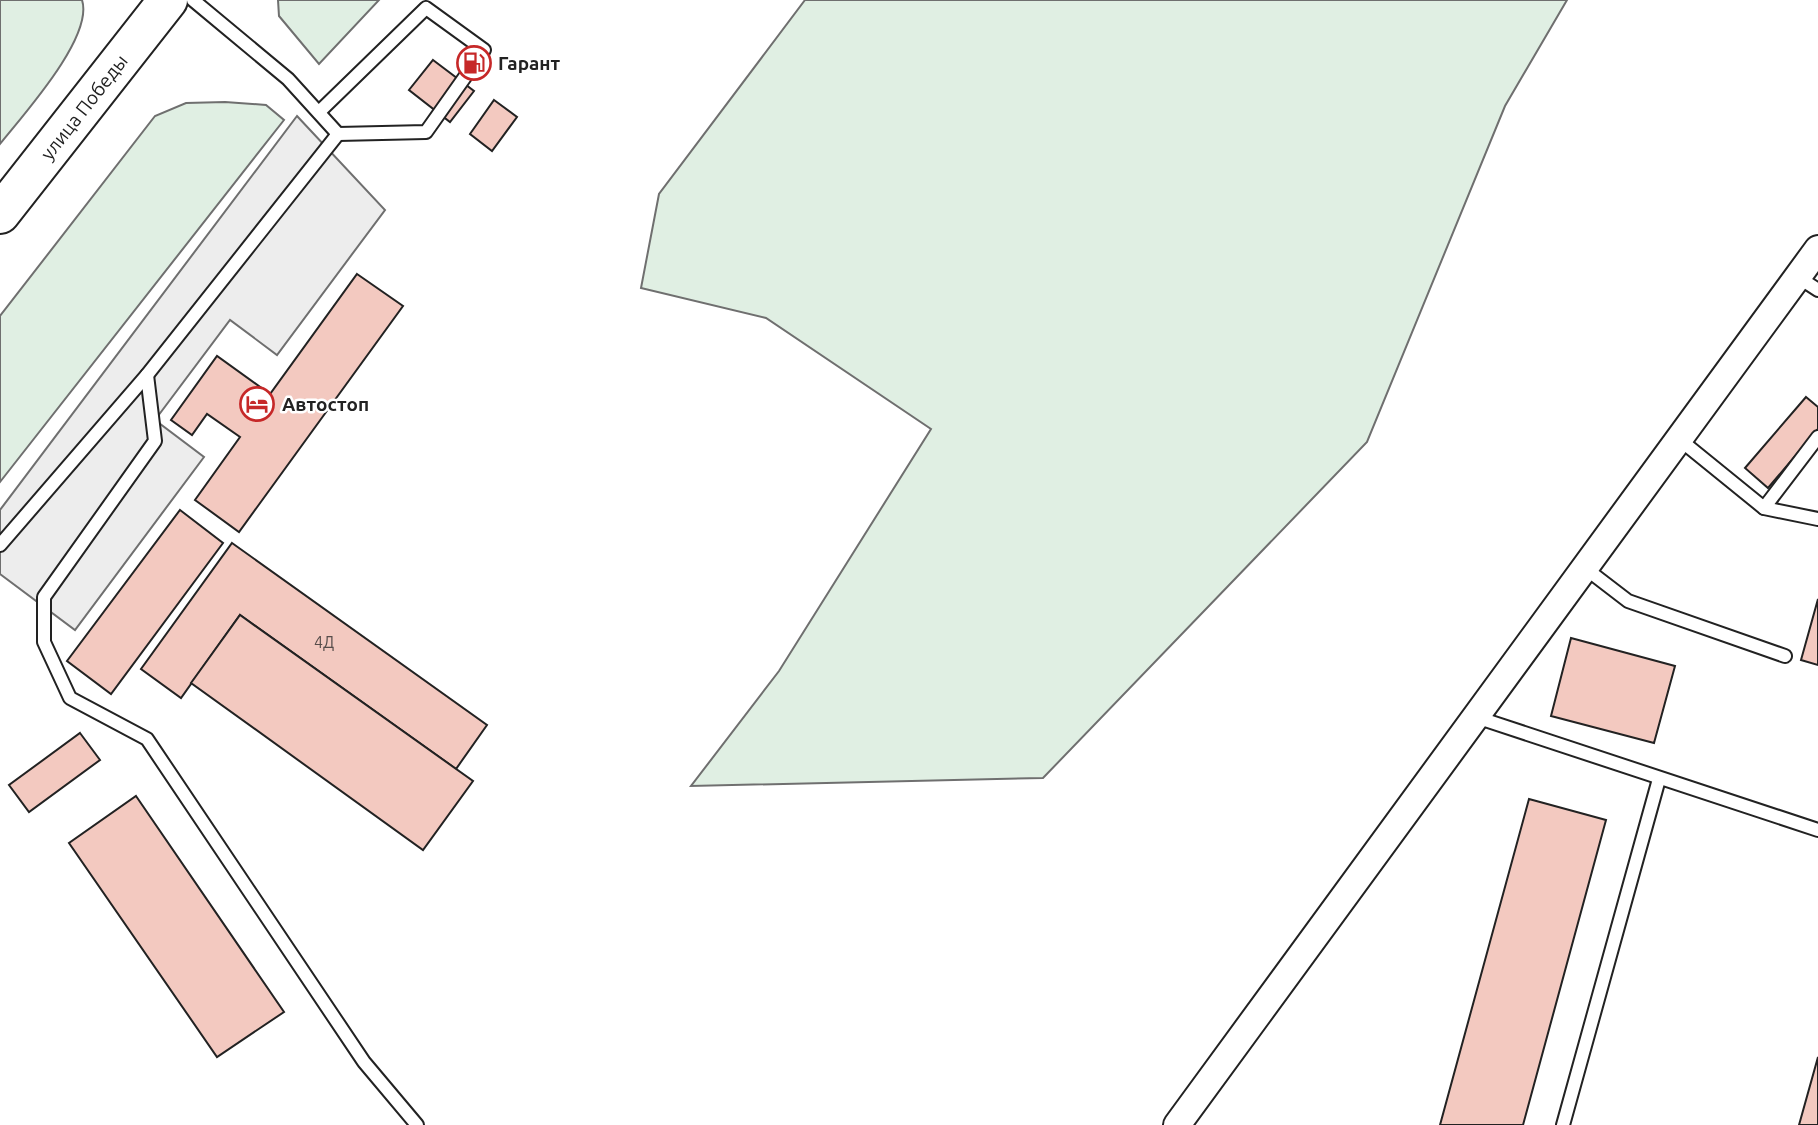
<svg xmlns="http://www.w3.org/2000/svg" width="1818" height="1125" viewBox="0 0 1818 1125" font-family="Ubuntu,sans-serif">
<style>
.green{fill:#e0efe3;stroke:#6f6f6f;stroke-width:2}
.parking{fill:#ededed;stroke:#6f6f6f;stroke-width:2}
.building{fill:#f3c9c0;stroke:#222;stroke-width:2}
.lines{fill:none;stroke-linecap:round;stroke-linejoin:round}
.lane-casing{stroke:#222;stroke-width:16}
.street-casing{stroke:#222;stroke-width:30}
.highway-casing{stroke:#222;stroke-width:42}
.lane{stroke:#fff;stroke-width:12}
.street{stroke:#fff;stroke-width:26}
.highway{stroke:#fff;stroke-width:38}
.labels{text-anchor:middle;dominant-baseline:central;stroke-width:5;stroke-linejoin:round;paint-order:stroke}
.number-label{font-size:16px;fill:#564c4a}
.poi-label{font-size:19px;font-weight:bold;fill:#222;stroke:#fff;text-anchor:start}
.street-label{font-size:19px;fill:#222;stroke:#fff}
</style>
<rect width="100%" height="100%" fill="#fff"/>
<g class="green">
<path d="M0 0H82C94 37 23 115 0 144Z"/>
<polygon points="278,0 379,0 319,64 279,16"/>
<polygon points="805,0 1567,0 1505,106 1367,442 1043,778 691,786 779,671 931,429 766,318 641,288 659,194"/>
<polygon points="225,102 266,105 284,120 0,482 0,316 155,116 186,103"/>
</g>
<polygon class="parking" points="297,116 385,210 277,355 230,320 155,420 204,457 75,630 0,574 0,510"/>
<g class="building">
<polygon points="433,60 474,91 450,122 409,90"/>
<polygon points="494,100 517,117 492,151 470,134"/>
<polygon points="357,274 403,306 239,532 195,500 240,437 207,414 192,435 171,420 217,356 270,394"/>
<polygon points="1806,397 1818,407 1818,429 1768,488 1745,468"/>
<polygon points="180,510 223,543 111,694 67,661"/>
<polygon points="232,543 487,725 456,769 240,615 181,698 141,669"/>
<polygon points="1818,599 1818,665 1801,660"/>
<polygon points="240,615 473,781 423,850 191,683"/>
<polygon points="1571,638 1675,666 1654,743 1551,716"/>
<polygon points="80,733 100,760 29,812 9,785"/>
<polygon points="136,796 284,1012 217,1057 69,843"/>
<polygon points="1529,799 1606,820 1523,1125 1440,1125"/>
<polygon points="1818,1057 1818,1125 1799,1125"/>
</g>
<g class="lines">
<g class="lane-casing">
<g id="lane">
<polyline points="319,112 426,8 484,50 426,132 338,134"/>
<polyline points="1798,277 1818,290"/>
<polyline points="147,375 155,441 44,597 44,642 70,698 147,739 364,1062 417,1125"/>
<polyline points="1679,439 1764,508 1818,519"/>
<polyline points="1764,508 1818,437"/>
<polyline points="0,545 147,375 338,134 288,79 193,0"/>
<polyline points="1585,568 1628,601 1785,656"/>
<polyline points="1476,717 1818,830"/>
<polyline points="1563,1125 1659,779"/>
</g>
</g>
<g class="street-casing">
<polyline id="street" points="1177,1125 1818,249"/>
</g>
<g class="highway-casing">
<g id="highway">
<path id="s1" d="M0 214 168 0"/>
</g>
</g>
<use href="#lane" class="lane"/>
<use href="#street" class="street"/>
<use href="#highway" class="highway"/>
</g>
<defs>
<g id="fuel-ring" transform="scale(1.75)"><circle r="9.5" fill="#fff" stroke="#c62828" stroke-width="1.5"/><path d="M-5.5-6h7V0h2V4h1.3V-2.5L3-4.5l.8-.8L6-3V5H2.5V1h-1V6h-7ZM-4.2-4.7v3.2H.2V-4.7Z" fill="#c62828"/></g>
<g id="hotel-ring" transform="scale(1.75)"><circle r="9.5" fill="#fff" stroke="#c62828" stroke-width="1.5"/><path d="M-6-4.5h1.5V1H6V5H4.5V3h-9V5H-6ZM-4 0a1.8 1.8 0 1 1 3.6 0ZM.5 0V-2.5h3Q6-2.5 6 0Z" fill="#c62828"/></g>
</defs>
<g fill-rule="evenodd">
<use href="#fuel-ring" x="474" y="63"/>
<use href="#hotel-ring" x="257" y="404"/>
</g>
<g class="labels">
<g class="number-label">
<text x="324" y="642">4Д</text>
</g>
<g class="poi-label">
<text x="498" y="63">Гарант</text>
<text x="282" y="404">Автостоп</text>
</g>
<g class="street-label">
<text stroke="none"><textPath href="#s1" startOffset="136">улица Победы</textPath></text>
</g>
</g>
</svg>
